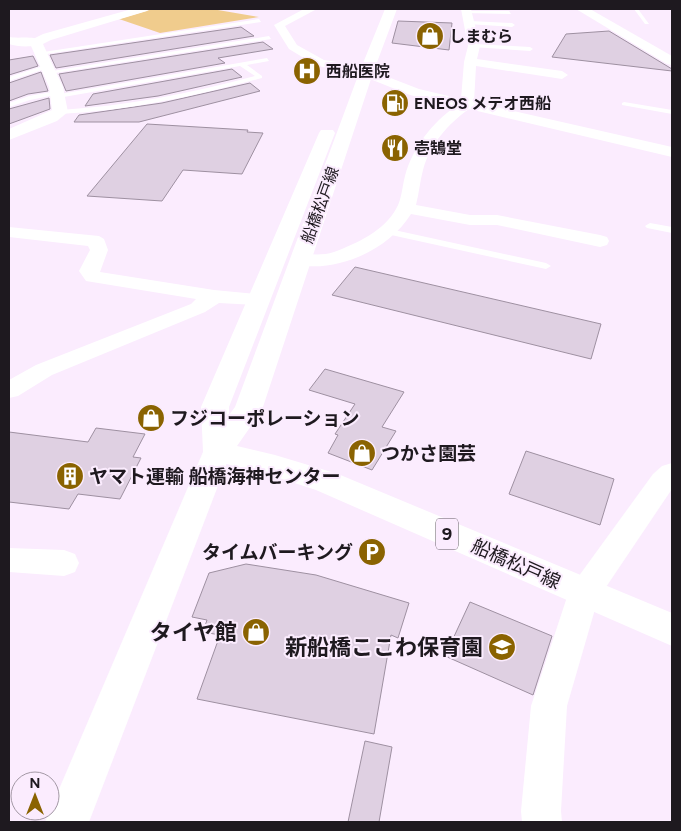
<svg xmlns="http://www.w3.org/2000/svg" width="681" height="831" viewBox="0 0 681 831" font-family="Figtree,'Noto Sans JP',sans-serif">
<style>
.green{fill:#f0cc8d}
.building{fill:#dfd0e2;stroke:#9e90a1}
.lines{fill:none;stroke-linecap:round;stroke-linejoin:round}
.service{fill:#fff;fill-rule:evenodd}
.minor{fill:#fff;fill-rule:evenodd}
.tertiary{fill:#fff;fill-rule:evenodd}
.primary{fill:#fff;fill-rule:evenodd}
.labels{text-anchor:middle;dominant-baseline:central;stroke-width:4;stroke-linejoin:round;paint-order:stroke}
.far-poi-label{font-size:16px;font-weight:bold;fill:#1e191f;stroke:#fbecfe;text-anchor:start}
.far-street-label{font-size:16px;fill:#1e191f;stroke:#fbecfe}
.shield{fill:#fbecfe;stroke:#605862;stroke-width:1}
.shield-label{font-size:18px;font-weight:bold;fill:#1e191f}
.poi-label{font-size:19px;font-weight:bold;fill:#1e191f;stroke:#fbecfe;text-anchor:start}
.street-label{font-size:19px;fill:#1e191f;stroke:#fbecfe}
.near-poi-label{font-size:22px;font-weight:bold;fill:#1e191f;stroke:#fbecfe;text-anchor:end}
</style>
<rect width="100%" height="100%" fill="#fbecfe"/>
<polygon class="green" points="153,9 212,9 259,17 160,33 119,19"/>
<g class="building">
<polygon points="398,21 452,23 449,50 392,43"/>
<polygon points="241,27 254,36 56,68 50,55"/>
<polygon points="609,31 672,69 672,71 552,57 566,34"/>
<polygon points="263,42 273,49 218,58 225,63 66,91 59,74"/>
<polygon points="33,56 38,66 9,75 9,60"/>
<polygon points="232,69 242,77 158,96 85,106 93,94"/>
<polygon points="41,72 48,91 28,94 9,101 9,83"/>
<polygon points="250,83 260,91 139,122 74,122 79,115 162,103"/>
<polygon points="49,98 50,109 9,124 9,109"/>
<polygon points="147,124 248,130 247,132 263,133 242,174 183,170 162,201 87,196"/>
<polygon points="355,267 601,324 591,359 332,295"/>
<polygon points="325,369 404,392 382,427 396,431 372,470 328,453 338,435 335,434 355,404 309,390"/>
<polygon points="96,428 145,434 133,457 141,458 120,499 78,494 69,509 9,502 9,432 88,442"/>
<polygon points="526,451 614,479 600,525 509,494"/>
<polygon points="246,564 316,575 409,603 398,638 391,635 374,734 197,699 220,635 203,632 207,620 192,617 209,573"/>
<polygon points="470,602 552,636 533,695 445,656"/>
<polygon points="365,741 392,747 379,822 348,822"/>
</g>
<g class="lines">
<g class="service">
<polygon points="634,9 638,9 649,24 645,24"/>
<polygon points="509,11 511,14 464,13 467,11"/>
<polygon points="259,19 261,22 40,55 37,53"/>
<polygon points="470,21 512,23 515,25 512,27 468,24"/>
<polygon points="472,35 509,37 512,39 509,41 470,38"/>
<polygon points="269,36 271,39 49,74 46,72"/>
<polygon points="474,44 530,47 533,49 530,51 472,47"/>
<path d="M267 58 269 61 247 65 262 76V78C195 96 129 111 60 114L57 112 60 110C127 106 191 93 255 76L240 66 58 98 55 95 30 100 9 107V103L29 96 57 91 60 94Z"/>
<polygon points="46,65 48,68 9,81 9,77"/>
<polygon points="624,102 672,110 672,114 622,105 622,103"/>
<polygon points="650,223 672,227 672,233 647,228 645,226"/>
<polygon points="385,228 546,263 551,266 546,269 382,233 382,229"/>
</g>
<g class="minor">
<path d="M304 9 315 10 285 26 297 45 324 60 357 65 419 89 461 99 464 62 468 46 461 9H471L480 46 477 59 562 71 568 75 562 79 476 66 474 102 672 147V157L469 109C448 124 430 144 423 170 420 181 419 193 416 205L470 215H497L600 235 607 237 609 241 607 245 600 247 497 225H470L411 214C388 251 335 274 293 264L290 260 293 256C307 252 320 257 334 252 356 244 385 230 396 209 402 199 402 187 405 176 413 147 432 123 456 106L410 95 350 71 317 66 289 49 274 25Z"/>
<path d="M9 37C19 39 35 35 43 42 36 48 18 47 9 44Z"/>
<polygon points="9,227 99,236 104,239 108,250 100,272 214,290 265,295 268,299 265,303 258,305 219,303 205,312 52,375 18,396 9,398 9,380 36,365 191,304 196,299 86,281 79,271 90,250 88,246 9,237"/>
<polygon points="672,463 672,489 598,599 567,706 561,811 562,822 522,822 521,811 531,706 568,594 573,584 653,474 662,466"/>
<polygon points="9,548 64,550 75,554 79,563 75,572 64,576 9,572"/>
</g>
<g class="tertiary">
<polygon points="132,9 149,9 147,11 51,40 43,44 63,87 68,112 57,121 9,140 9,129 52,110 49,87 31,46 33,39 43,34"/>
<polygon points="576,9 590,9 672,56 672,65 667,64"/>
<polygon points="217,442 227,445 231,452 89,822 45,822 203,452 207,445"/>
</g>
<polygon class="primary" points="385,9 397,9 373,73 262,410 237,446 275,455 338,474 672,613 672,646 316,490 273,476 207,459 203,452 201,407 319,133 321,130 333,130 335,133 229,407 229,415 235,407 359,73"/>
</g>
<defs>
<g id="shop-disc" transform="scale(1.4375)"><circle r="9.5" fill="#8a6301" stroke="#fbecfe"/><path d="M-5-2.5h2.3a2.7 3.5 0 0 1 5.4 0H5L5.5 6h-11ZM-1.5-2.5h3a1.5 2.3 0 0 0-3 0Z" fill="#fff"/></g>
<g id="hospital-disc" transform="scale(1.4375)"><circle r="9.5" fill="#8a6301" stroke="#fbecfe"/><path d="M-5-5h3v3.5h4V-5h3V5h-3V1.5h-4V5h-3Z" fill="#fff"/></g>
<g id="fuel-disc" transform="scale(1.4375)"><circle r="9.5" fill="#8a6301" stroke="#fbecfe"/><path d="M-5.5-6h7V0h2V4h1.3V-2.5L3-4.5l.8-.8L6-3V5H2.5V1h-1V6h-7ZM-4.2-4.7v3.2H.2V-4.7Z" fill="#fff"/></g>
<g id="restaurant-disc" transform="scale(1.4375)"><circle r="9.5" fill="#8a6301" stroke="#fbecfe"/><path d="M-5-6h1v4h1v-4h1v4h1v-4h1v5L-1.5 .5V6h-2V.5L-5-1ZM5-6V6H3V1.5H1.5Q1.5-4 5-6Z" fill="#fff"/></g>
<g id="building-disc" transform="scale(1.4375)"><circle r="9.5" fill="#8a6301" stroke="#fbecfe"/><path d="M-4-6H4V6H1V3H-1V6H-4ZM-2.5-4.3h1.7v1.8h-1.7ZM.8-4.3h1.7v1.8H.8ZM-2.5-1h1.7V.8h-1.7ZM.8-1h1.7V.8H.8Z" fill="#fff"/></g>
<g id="parking-disc" transform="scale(1.4375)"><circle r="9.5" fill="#8a6301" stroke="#fbecfe"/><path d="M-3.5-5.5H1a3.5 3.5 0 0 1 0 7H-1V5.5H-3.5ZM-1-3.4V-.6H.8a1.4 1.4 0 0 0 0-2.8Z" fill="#fff"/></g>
<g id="school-disc" transform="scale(1.4375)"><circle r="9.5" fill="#8a6301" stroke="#fbecfe"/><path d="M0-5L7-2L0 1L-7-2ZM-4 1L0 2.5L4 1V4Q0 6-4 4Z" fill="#fff"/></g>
</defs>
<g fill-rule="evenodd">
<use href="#shop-disc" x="430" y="36"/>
<use href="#hospital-disc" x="307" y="71"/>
<use href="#fuel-disc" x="395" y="103"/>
<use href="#restaurant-disc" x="395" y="148"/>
<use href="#shop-disc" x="151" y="418"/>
<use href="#shop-disc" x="362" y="453"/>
<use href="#building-disc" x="70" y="476"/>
<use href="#parking-disc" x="372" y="552"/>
<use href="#shop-disc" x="256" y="632"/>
<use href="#school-disc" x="502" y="647"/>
</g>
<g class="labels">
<g class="far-poi-label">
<text x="449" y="36">しまむら</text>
<text x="326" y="71">西船医院</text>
<text x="414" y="103">ENEOS メテオ西船</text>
<text x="414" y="148">壱鵠堂</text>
</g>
<g class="far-street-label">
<text transform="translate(320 205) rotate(-70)">船橋松戸線</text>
</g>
<rect class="shield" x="436" y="518.5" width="22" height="31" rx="4"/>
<g class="shield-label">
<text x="447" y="534">9</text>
</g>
<g class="poi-label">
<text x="170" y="418">フジコーポレーション</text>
<text x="381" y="453">つかさ園芸</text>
<text x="89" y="476">ヤマト運輸 船橋海神センター</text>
<text x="353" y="552" text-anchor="end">タイムバーキング</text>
</g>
<g class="street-label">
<text transform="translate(516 564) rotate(24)">船橋松戸線</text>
</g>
<g class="near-poi-label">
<text x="237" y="632">タイヤ館</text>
<text x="483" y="647">新船橋ここわ保育園</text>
</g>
</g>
<rect width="681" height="831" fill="none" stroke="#1e191f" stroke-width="20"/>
<g transform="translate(35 796)"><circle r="24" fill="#fbecfe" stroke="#a398a5"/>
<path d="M0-4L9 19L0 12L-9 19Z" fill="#8a6301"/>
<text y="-8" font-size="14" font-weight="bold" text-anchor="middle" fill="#1e191f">N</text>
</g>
</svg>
